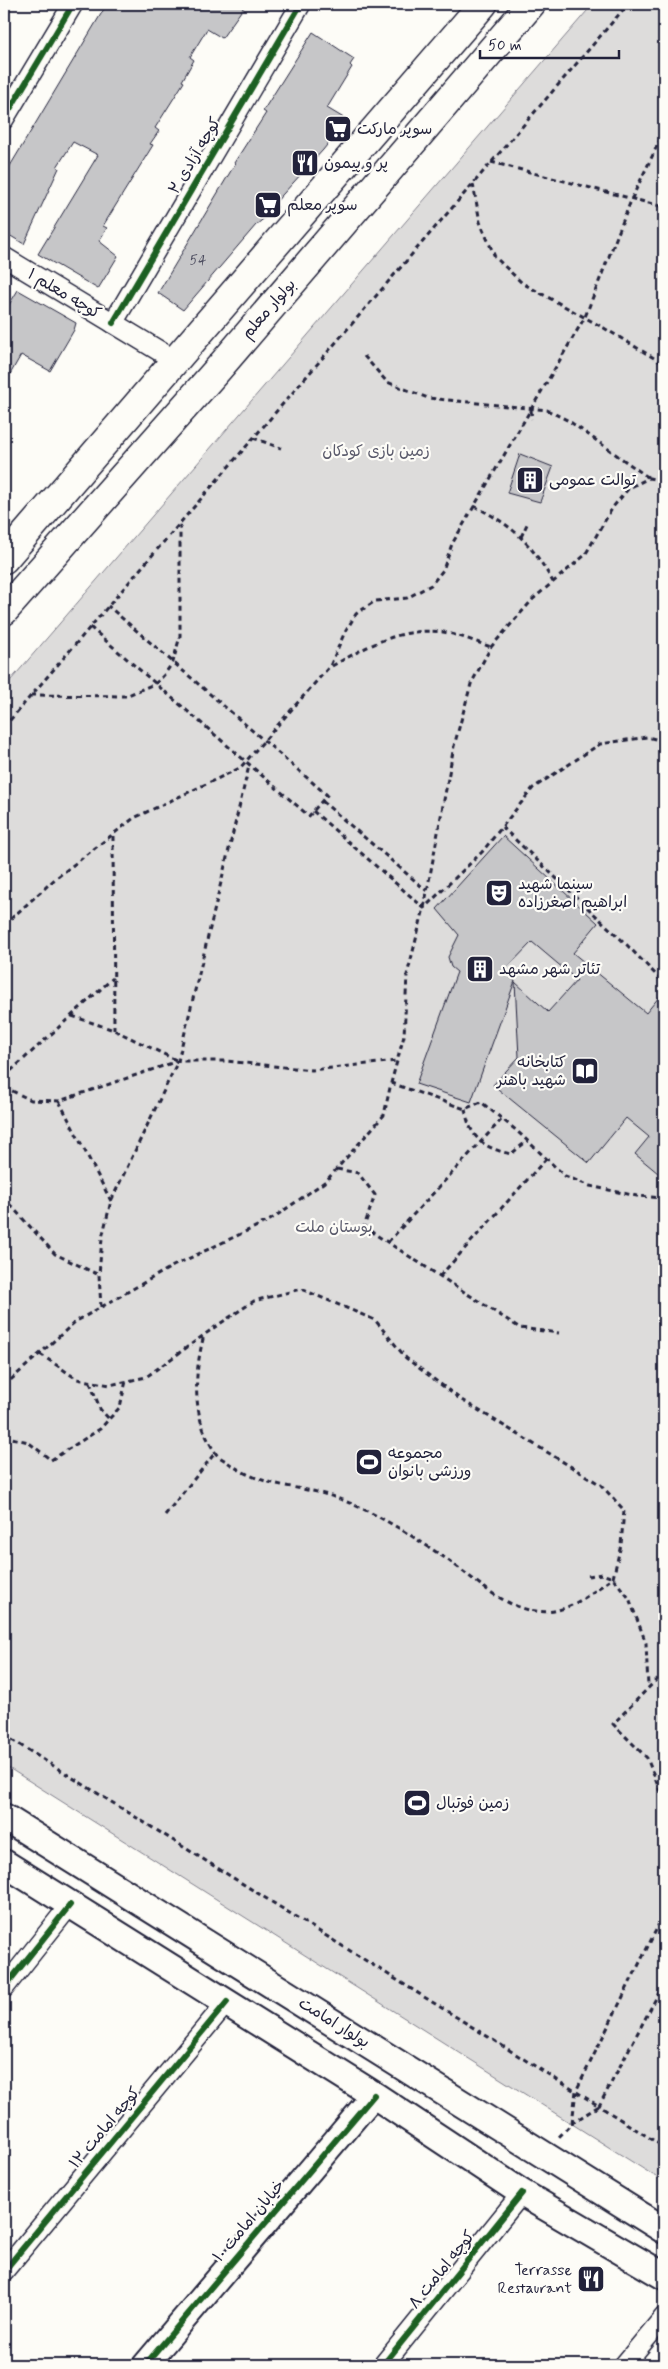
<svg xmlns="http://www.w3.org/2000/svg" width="668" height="2369" viewBox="0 0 668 2369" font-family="Mynerve,'Playpen Sans Arabic',sans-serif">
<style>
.green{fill:#dddcdb;stroke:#807f8b}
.building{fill:#c6c6c8;stroke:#22223b}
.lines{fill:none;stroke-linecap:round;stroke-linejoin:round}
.minor-casing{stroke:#22223b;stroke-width:22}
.tertiary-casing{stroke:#22223b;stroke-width:28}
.secondary-casing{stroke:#22223b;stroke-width:30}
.primary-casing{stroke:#22223b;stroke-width:31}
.path{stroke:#22223b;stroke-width:3;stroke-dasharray:5 4;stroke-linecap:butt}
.minor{stroke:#fdfcf7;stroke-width:19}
.tertiary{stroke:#fdfcf7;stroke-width:24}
.secondary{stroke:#fdfcf7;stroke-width:26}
.primary{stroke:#fdfcf7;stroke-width:28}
.cycleway-casing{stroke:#fdfcf7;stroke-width:9}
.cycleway{stroke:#1b5e20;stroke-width:6}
.labels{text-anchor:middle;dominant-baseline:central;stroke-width:4.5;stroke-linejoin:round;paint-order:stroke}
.number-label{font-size:14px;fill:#4b4b5e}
.poi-label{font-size:16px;fill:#22223b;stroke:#fdfcf7;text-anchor:start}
.street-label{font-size:16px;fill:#22223b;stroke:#fdfcf7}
.park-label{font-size:16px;fill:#5a5a6b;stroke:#fdfcf7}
</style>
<rect width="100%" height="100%" fill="#fdfcf7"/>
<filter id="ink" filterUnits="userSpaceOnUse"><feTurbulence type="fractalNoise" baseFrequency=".02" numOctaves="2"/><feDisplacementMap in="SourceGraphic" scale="10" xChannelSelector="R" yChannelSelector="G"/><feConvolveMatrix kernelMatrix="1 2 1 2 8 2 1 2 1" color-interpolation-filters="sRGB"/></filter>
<g filter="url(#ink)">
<polygon class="green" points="593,4 664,4 664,2182 4,1765 4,688"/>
<g class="building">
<polygon points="107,4 246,4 222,38 207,29 190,57 194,60 182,81 184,82 155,128 159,131 150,144 153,145 103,226 107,228 99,241 118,256 98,289 38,254 98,155 73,142 57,167 59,168 24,244 4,232 4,176"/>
<polygon points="313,32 354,59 350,65 352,67 327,108 347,120 323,150 273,205 278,207 256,225 183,310 158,293 235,164 234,163 266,113 263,111"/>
<polygon points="18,290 76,323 74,330 50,371 21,355 4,385 4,313"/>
<polygon points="520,454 553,467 540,502 507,493"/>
<polygon points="503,836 598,923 573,953 646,1013 664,991 664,1178 635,1154 649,1137 626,1118 589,1163 493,1085 519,1057 515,982 548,1012 577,980 532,942 504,971 515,981 471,1102 416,1084 457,972 451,967 448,957 459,935 437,909"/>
</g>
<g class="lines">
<g class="minor-casing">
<g id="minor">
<polyline points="4,119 73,4"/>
<polyline points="4,257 176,361"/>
<polyline points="113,323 301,4"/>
<polyline points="4,1988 70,1905"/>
<polyline points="4,2271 227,2002"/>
<polyline points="383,2365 522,2193"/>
<polyline points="624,2365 664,2317"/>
</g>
</g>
<g class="tertiary-casing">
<polyline id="tertiary" points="145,2365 374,2095"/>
</g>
<g class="secondary-casing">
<g id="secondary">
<polyline points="4,1817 664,2230"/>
<polyline points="4,1863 374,2095 522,2193 664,2276"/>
</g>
</g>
<g class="primary-casing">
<g id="primary">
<polyline points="4,559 483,4"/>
<polyline points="4,611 219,368 531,4"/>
</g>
</g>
<g class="path">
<polyline points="491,162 664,207"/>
<polyline points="473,184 480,222 495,257 522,283 604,328 664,364"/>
<polyline points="364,356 387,382 428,398 547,410 569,421 649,478"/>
<polyline points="531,410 532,419"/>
<polyline points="253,438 281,448"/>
<path d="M474 506C514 526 531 543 553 582"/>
<polyline points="521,537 528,522"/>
<polyline points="90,627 309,816 327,795 108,606"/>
<path d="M332 666C368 646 400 627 443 632 459 635 476 642 491 647"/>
<polyline points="31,695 126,696 156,683 164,675 173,662 180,636 180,522"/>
<polyline points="4,727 628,4"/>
<polyline points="322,801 427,891"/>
<polyline points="313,811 424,908 482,852 533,788 600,744 647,737 664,741"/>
<polyline points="502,827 627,945 664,983"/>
<polyline points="113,836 114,1030"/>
<polyline points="4,925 55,879 134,818 240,768 330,666 344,634 356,614 375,601 407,598 431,585 443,570 452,544 585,317 632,198 659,142 664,137"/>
<polyline points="72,1016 114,1030 178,1061"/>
<polyline points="4,1077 113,978"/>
<polyline points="391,1083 465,1109 481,1102 517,1131 565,1176 590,1186 637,1196 664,1198"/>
<polyline points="4,1087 31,1100 59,1101 178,1061 226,1061 312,1070 397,1061"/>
<polyline points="59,1101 111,1201"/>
<path d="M465 1109C470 1138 483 1148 511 1154L527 1141"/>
<polyline points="337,1169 358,1173 375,1195 364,1227 520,1328 559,1333"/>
<polyline points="4,1198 55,1254 99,1275"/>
<polyline points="388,1242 502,1119"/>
<polyline points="440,1276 546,1159"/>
<polyline points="101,1307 99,1275 102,1238 111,1201 178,1061 249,766"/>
<path d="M40 1354 77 1379 110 1385 146 1377 215 1327 254 1301 301 1289 375 1320 406 1358 460 1399 601 1485 624 1510 621 1545 613 1578C589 1594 566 1616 536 1611 500 1607 471 1575 442 1556 417 1539 389 1521 361 1508 344 1500 325 1493 307 1490 276 1484 252 1481 226 1461 222 1459 217 1456 215 1452 191 1416 194 1374 204 1335"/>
<polyline points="90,1382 100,1409 109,1419"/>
<polyline points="4,1386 75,1322 173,1266 270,1220 326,1181 384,1115 391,1083 404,1036 407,975 424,908 454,746 471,684 491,647 533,599 585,555 613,507 629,488 649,478 664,481"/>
<polyline points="4,1436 28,1442 51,1460 100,1429 120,1407 126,1381"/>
<polyline points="165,1515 215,1453"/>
<polyline points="588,1576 602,1574 613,1578 629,1598 646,1643 648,1687"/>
<polyline points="664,1672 613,1724 647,1758 664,1801"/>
<polyline points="4,1735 599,2106 572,2123 558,2138"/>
<polyline points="664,1983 599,2106 664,2147"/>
<polyline points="572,2123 576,2091 664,1914"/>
</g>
<use href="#minor" class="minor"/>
<use href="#tertiary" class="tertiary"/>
<use href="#secondary" class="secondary"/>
<use href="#primary" class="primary"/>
<g class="cycleway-casing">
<g id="cycleway">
<polyline points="4,119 73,4"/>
<polyline points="113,323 301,4"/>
<polyline points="4,1988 70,1905"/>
<polyline points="4,2271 227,2002"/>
<polyline points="145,2365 374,2095"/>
<polyline points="383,2365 522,2193"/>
</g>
</g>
<use href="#cycleway" class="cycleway"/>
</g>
</g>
<defs>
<g id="supermarket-square" transform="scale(1.4375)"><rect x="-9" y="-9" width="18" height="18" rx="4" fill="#22223b" stroke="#fdfcf7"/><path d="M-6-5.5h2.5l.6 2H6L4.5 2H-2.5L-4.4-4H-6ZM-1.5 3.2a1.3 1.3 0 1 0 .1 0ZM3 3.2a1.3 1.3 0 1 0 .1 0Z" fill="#fff"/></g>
<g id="restaurant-square" transform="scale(1.4375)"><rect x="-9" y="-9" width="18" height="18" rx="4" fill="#22223b" stroke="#fdfcf7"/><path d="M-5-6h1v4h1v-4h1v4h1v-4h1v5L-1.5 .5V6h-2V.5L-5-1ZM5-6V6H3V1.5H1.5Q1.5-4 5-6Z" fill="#fff"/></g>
<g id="building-square" transform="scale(1.4375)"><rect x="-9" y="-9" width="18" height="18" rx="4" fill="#22223b" stroke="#fdfcf7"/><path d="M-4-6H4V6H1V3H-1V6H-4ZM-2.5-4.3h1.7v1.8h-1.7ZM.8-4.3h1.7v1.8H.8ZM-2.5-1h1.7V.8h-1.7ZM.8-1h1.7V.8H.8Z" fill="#fff"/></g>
<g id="theatre-square" transform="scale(1.4375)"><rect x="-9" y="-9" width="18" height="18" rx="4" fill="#22223b" stroke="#fdfcf7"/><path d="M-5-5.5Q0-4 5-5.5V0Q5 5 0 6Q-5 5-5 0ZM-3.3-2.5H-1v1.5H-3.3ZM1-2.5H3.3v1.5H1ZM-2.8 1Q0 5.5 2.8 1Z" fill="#fff"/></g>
<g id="library-square" transform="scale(1.4375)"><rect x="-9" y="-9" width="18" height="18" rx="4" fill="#22223b" stroke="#fdfcf7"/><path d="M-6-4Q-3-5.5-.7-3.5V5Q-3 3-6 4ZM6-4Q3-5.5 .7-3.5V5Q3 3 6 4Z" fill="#fff"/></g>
<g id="stadium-square" transform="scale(1.4375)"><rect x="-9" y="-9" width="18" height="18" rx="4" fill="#22223b" stroke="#fdfcf7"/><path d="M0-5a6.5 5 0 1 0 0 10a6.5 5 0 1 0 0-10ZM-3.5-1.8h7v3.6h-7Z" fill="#fff"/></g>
</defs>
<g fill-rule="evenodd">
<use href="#supermarket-square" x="338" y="129"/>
<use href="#restaurant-square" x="305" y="163"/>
<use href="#supermarket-square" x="268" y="205"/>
<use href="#building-square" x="530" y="480"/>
<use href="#theatre-square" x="499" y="893"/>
<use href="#building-square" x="480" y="969"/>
<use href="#library-square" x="585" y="1071"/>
<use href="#stadium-square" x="369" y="1462"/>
<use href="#stadium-square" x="417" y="1803"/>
<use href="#restaurant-square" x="591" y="2279"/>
</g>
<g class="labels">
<g class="number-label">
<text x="198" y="260">54</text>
</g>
<g class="poi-label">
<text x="357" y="129">سوپر مارکت</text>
<text x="324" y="163">پر و پیمون</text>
<text x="287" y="205">سوپر معلم</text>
<text x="549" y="480">توالت عمومی</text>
<text x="518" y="884">سینما شهید<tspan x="518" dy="18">ابراهیم اصغرزاده</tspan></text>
<text x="499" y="969">تئاتر شهر مشهد</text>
<text x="566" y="1062" text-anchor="end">کتابخانه<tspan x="566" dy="18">شهید باهنر</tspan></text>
<text x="388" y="1453">مجموعه<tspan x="388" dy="18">ورزشی بانوان</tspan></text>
<text x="436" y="1803">زمین فوتبال</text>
<text x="572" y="2270" text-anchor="end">Terrasse<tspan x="572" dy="18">Restaurant</tspan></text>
</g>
<g class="street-label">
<text transform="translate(195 156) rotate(-59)">کوچه آزادی ۲</text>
<text transform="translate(64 294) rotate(31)">کوچه معلم ۱</text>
<text transform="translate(269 309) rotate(-49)">بولوار معلم</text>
<text transform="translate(334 2023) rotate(32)">بولوار امامت</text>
<text transform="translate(105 2128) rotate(-50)">کوچه امامت ۱۲</text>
<text transform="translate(249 2221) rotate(-50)">خیابان امامت ۱۰</text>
<text transform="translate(442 2270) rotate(-51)">کوچه امامت ۸</text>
</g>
<g class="park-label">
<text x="376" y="451">زمین بازی کودکان</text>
<text x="334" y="1227">بوستان ملت</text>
</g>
</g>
<rect width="668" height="2369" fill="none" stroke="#fdfcf7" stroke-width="20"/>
<rect x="10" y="10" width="648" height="2349" fill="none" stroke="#22223b" stroke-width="2" filter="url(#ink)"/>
<path d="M480 50v8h139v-8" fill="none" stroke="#22223b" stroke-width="2.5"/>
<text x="488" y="50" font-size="15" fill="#22223b" stroke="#fdfcf7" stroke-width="4" paint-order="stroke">50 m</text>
</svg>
